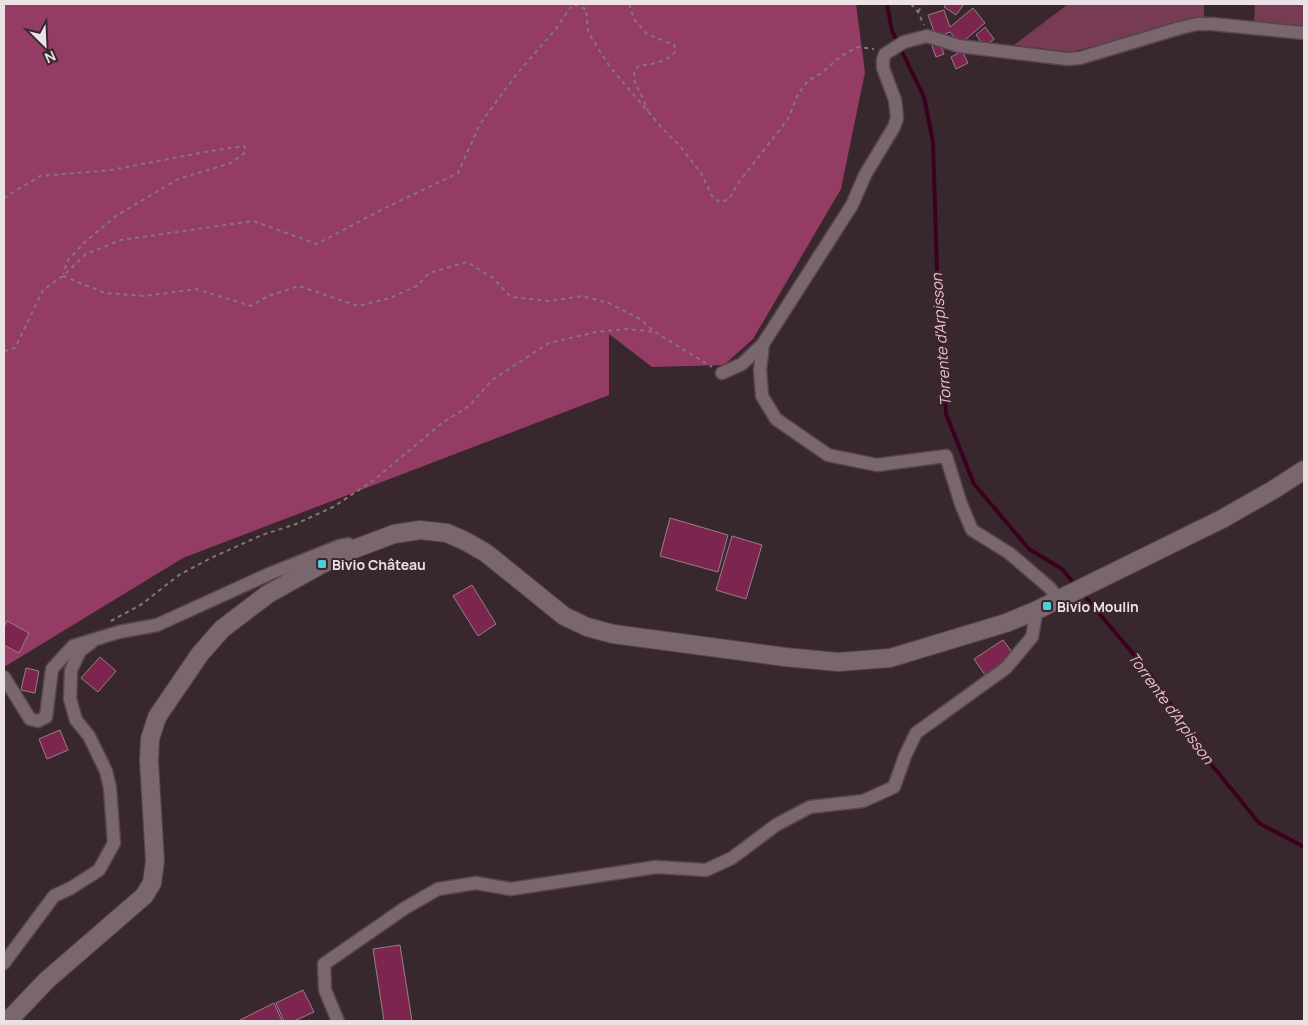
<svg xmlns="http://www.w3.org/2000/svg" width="1308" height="1025" viewBox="0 0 1308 1025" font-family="Manrope,sans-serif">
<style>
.green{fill:#773b54}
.forest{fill:#943c63}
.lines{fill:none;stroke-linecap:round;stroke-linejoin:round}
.stream{stroke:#3c001f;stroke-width:4}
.building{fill:#7c264f;stroke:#948087}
.street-casing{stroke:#54464c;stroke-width:15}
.secondary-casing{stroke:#54464c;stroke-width:20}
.path{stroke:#83767b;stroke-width:2;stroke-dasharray:4 4;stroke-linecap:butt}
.street{stroke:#7a676e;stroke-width:12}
.secondary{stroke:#7a676e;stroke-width:18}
.poi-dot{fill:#52cbd8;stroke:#38282e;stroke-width:2}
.labels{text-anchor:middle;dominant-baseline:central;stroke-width:4;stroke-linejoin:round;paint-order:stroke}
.poi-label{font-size:14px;font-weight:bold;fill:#ece1e5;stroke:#38282e;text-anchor:start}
.water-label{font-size:15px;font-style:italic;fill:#f2bfd2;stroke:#38282e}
</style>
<rect width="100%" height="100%" fill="#38282e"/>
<g class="green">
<polygon points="1068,4 1204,4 1204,17 1071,52 1014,45"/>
<polygon points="1255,4 1304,4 1304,28 1254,23"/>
</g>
<polygon class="forest" points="4,4 856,4 865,72 841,189 753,339 724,365 652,367 609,334 609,395 183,558 4,667"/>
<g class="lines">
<g class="stream">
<polyline points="887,4 892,31 924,97 933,142 938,304 946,414 974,484 1029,549 1062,569 1076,586"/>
<polyline points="1082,593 1151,675 1207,759 1259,823 1304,847"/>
</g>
</g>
<g class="building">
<polygon points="946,4 964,4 956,15 944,7"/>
<polygon points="973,8 985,23 960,44 950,32 936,37 928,15 944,10 950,27"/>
<polygon points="985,27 994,39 985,47 976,35"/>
<polygon points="940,43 944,54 936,57 932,46"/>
<polygon points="962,51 968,63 956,69 951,57"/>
<polygon points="670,518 728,535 718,572 660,556"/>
<polygon points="732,536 762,545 746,599 716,590"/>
<polygon points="472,585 496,624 478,636 453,596"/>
<polygon points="7,621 29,633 19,653 4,645 4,627"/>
<polygon points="1003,640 1014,655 985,675 974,659"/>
<polygon points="100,657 116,671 98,692 81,678"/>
<polygon points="26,668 39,671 35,693 21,690"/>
<polygon points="60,730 68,750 47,759 39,739"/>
<polygon points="400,945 412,1021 384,1021 373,949"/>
<polygon points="303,990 314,1012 294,1021 284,1021 276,1003"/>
<polygon points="274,1003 282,1021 241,1021 240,1020"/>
</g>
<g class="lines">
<g class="street-casing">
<g id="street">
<polyline points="763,344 760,370 762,396 776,419 828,455 877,465 946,456 961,504 972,530 1009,553 1050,588 1059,600"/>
<polyline points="722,373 742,364 763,344 852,205 865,175 894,127 897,118 895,100 883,68 883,60 885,54 904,42 927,36 959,46 1067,59 1080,58 1180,28 1197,24 1212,24 1304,33"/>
<polyline points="4,677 30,719 38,721 46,717 52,669 73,646 119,632 157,625 269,574 339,546 348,544 354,549"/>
<polyline points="4,963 54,896 71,888 99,870 114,843 110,788 106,771 89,736 76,720 70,699 71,670 80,651 91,643"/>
<polyline points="338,1021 325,990 324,964 405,908 438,889 476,883 511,889 656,867 706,870 732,858 776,825 810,807 863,801 894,787 905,756 916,733 1006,668 1032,637 1035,620 1035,611"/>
</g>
</g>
<g class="secondary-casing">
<polyline id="secondary" points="8,1021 47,980 144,896 152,883 155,861 149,761 150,739 157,717 200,654 222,629 268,594 322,564 354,549 394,534 420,530 447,533 465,541 486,553 564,616 587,627 613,634 785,657 838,662 890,658 1006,623 1035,611 1222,519 1273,490 1304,470"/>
</g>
<g class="path">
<path d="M629 4 634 19 647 34 674 45 676 51C666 62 654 64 639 66L634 70 635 84 640 92 648 111"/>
<polyline points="911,4 918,12 924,25"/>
<polyline points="918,12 923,4"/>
<polyline points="4,198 40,176 111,170 210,151 244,146 246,152 231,163 178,179 116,216 85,242 68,260 63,274"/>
<polyline points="63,276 105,293 145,296 196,289 251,306 268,296 299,286 358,306 390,298 417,286 429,273 467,262 493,278 511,297 549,301 582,296 609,303 640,319 655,332 712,367"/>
<polyline points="4,351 15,348 43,290 63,276 86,254 121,240 253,221 317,244 379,211 458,173 480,124 516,75 555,30 573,4 586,9 588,32 610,67 662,128 680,146 701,173 713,198 720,202 729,199 739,182 788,119 798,94 808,81 823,72 841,56 858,47 874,49"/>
<polyline points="111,621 142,604 179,575 211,558 262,535 296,524 333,507 374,480 442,423 469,406 492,380 549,343 596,332 628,329 655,332"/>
</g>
<use href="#street" class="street"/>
<use href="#secondary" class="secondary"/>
</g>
<g class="poi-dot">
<rect x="317" y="559" width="10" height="10" rx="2.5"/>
<rect x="1042" y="601" width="10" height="10" rx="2.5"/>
</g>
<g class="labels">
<g class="poi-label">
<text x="332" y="564">Bivio Château</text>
<text x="1057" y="606">Bivio Moulin</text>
</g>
<g class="water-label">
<text transform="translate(941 340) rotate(-94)">Torrente d'Arpisson</text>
<text transform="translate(1171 708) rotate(54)">Torrente d'Arpisson</text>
</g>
</g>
<rect width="1308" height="1025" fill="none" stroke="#ece1e5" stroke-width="10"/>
<g transform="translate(45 45) rotate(156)" stroke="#38282e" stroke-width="4" paint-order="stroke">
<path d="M0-4L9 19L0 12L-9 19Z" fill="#ece1e5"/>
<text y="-8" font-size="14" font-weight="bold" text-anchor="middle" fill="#ece1e5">N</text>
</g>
</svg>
